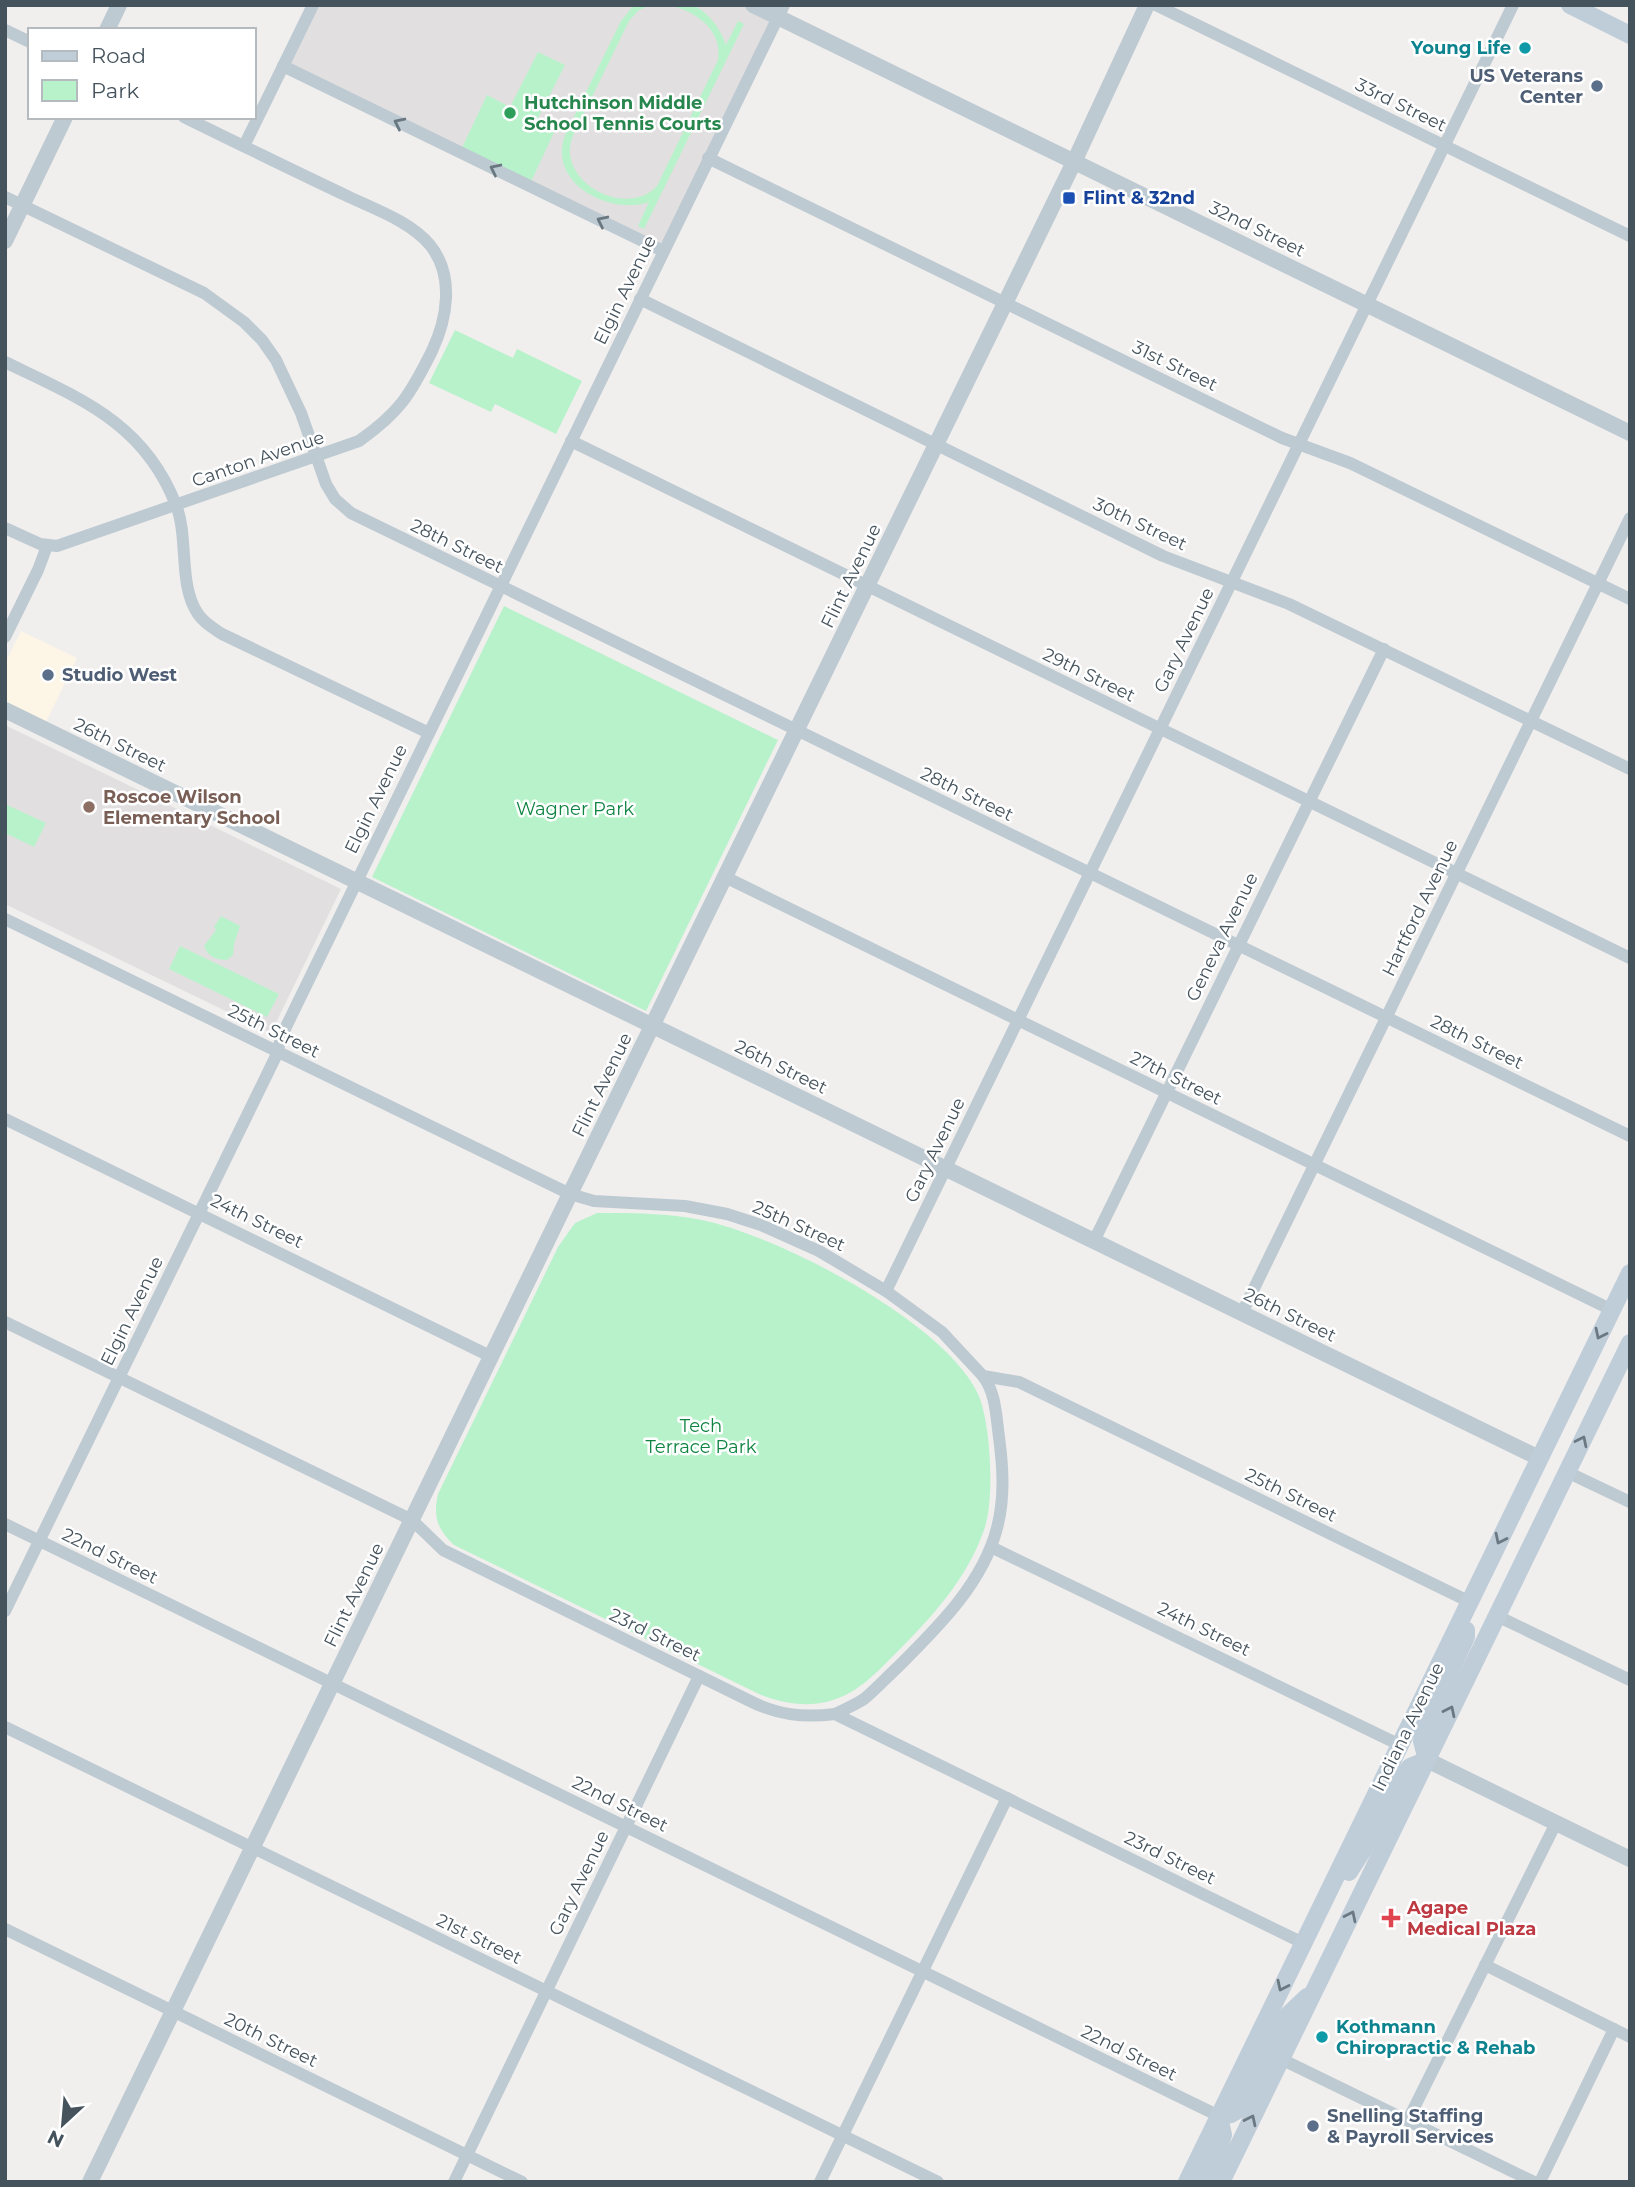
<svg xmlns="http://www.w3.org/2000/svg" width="1635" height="2187" viewBox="0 0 1635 2187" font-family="Montserrat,sans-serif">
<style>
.commercial{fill:#fdf5e5}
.education{fill:#e2dfe0}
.green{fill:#b8f2cb}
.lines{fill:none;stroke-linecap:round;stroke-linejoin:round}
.minor{stroke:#bdcad1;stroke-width:12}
.tertiary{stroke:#bdcad1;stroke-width:16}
.secondary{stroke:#bfcdd9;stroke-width:18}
.oneway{stroke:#697780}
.oneway2{stroke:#6a7882}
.culture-dot{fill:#0f9aa8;stroke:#fff;stroke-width:2.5}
.service-dot{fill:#5c6f8a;stroke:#fff;stroke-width:2.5}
.leisure-dot{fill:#2e9e5b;stroke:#fff;stroke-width:2.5}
.transit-dot{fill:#1a4fb4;stroke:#fff;stroke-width:2.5}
.education-dot{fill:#8d6e63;stroke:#fff;stroke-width:2.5}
.health-dot{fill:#e0444e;stroke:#fff;stroke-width:2.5}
.labels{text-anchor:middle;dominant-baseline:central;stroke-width:5;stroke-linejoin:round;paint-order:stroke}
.culture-label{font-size:18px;font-weight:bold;fill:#0d838f;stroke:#fff;text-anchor:end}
.service-label{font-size:18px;font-weight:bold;fill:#4e5e75;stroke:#fff;text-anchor:start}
.leisure-label{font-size:18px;font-weight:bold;fill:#27864d;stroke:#fff;text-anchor:start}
.street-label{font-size:18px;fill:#45535d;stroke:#fff}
.transit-label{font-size:18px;font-weight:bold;fill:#164399;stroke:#fff;text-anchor:start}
.education-label{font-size:18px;font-weight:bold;fill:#785e54;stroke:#fff;text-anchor:start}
.park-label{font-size:18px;fill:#0f8442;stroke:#fff}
.health-label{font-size:18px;font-weight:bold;fill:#be3a42;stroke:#fff;text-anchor:start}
</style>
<rect width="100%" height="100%" fill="#f1eeee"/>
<polygon class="commercial" points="21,631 77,658 46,722 5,702 5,663"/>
<g class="education">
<polygon points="313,5 753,5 779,18 663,251 283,66"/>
<polygon points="5,725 341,889 271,1033 5,904"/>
</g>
<g class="green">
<path d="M634 5H651L639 10 629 21 573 136C554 180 626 220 657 186L718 60C723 29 694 10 667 5 674 5 684 4 691 5 708 10 721 30 726 45L738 21 744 24 644 229 638 226 649 202C609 216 545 182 566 133L621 21Z"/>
<polygon points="538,52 565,65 538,118 556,128 529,186 460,152 487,95 510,107"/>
<polygon points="455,330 513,358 517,349 582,381 556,434 495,404 491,412 429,383"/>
<polygon points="504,606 778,740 646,1011 372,877"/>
<polygon points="5,804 46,823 34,847 5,833"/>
<path d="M221 916 240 926 234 944 233 955 227 960C216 960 208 957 204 946L216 930 214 927Z"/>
<polygon points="180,946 279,994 267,1017 169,969"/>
<path d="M597 1213C633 1213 668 1213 702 1220 779 1236 945 1322 978 1394 991 1423 995 1500 984 1530 967 1579 932 1617 896 1653 877 1672 859 1692 833 1700 808 1708 785 1704 761 1695L454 1545C437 1529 433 1516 438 1494L558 1247 575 1223Z"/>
</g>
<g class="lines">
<g class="minor">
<polyline points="1156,5 1630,236"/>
<polyline points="5,30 30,42"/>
<polyline points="283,66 663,251"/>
<polyline points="244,146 313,5"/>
<polyline points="708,158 1282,438 1350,463 1630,599"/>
<polyline points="5,197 204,293 244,322 262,340 276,360 301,413 326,484 335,499 351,513 1630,1136"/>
<polyline points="640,299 1163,556 1289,604 1630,769"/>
<path d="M5 362C79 398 144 422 176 505 189 538 178 585 198 614 204 623 213 628 222 634L429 733"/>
<polyline points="571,441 1630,958"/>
<path d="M5 528 40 544 57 546 359 441C400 412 410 395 432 351 447 319 455 276 430 245 409 220 371 208 343 194 290 169 237 143 184 117"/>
<polyline points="5,637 38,570 47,546"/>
<polyline points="725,877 1612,1310"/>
<polyline points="5,919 570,1194 594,1201 685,1206 727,1214 761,1225 819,1251 886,1291 942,1332 983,1376 1019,1382 1470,1602"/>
<polyline points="5,1119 492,1357"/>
<polyline points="1094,1241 1384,649"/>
<polyline points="886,1291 1513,5"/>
<polyline points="1242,1313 1630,518"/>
<path d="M5 1322 412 1520 443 1550 748 1700C777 1715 803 1718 835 1714L1303 1943"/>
<polyline points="1567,1472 1630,1502"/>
<polyline points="5,1524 1219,2116"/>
<polyline points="991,1547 1400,1745"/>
<polyline points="5,1611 276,1056 282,1035 784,5"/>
<polyline points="1497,1616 1630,1680"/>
<path d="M835 1714C845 1709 855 1705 864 1699 876 1689 887 1677 899 1666 938 1627 983 1583 997 1528 1005 1498 1003 1467 999 1437 996 1416 996 1393 983 1376"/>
<polyline points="5,1727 938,2182"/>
<polyline points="5,1929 522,2182"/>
<polyline points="1485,1965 1630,2037"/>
<polyline points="1281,2059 1534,2182"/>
<polyline points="1408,2120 1556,1823"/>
<polyline points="454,2182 699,1676"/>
<polyline points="820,2182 1007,1798"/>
<polyline points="1540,2182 1614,2029"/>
</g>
<g class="tertiary">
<polyline points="753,5 1630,433"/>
<polyline points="107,30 119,5"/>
<polyline points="5,241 65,117"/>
<polyline points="5,710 1539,1458"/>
<polyline points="1427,1760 1630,1859"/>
<polyline points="90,2182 570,1194 1074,162 1147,5"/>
</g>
<g class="secondary">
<polyline points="1570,5 1630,35"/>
<polyline points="1349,1872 1363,1850 1400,1780 1410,1767 1427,1760 1422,1741 1428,1720 1466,1637 1466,1630"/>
<polyline points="1219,2116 1231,2114 1238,2110 1288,2015 1307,1997"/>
<polyline points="1187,2182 1630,1273"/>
<polyline points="1205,2182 1215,2160 1223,2135 1219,2116"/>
<polyline points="1221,2182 1630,1343"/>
</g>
</g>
<defs><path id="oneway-chevron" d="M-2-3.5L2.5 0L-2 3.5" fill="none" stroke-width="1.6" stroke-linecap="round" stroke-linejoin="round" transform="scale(1.75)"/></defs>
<g class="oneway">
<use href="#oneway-chevron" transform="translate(399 123) rotate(-154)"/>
<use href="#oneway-chevron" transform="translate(495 169) rotate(-154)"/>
<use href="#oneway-chevron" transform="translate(602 221) rotate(-154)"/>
</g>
<g class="oneway2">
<use href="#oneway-chevron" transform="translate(1600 1334) rotate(116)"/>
<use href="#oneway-chevron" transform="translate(1582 1441) rotate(-64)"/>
<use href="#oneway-chevron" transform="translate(1500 1539) rotate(116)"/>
<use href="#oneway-chevron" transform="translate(1450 1711) rotate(-64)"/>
<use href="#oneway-chevron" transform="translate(1351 1916) rotate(-64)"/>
<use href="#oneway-chevron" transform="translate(1282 1986) rotate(116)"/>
<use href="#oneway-chevron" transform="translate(1251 2120) rotate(-64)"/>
</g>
<g class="culture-dot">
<circle cx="1525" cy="48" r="7"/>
<circle cx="1322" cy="2037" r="7"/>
</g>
<g class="service-dot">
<circle cx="1597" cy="86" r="7"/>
<circle cx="48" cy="675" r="7"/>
<circle cx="1313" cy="2126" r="7"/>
</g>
<circle class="leisure-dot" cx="510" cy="113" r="7"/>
<rect class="transit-dot" x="1062" y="191" width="14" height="14" rx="3.5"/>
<circle class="education-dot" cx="89" cy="807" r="7"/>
<path class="health-dot" d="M1387.5 1907.5h7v7h7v7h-7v7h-7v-7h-7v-7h7z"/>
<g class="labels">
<g class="culture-label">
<text x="1511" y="48">Young Life</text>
<text x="1336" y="2027" text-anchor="start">Kothmann<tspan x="1336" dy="21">Chiropractic &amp; Rehab</tspan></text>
</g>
<g class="service-label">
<text x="1583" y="76" text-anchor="end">US Veterans<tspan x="1583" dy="21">Center</tspan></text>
<text x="62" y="675">Studio West</text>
<text x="1327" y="2116">Snelling Staffing<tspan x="1327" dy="21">&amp; Payroll Services</tspan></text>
</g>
<g class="leisure-label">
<text x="524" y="103">Hutchinson Middle<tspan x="524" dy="21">School Tennis Courts</tspan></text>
</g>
<g class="street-label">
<text transform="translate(1401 105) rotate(26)">33rd Street</text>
<text transform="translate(1257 229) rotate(26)">32nd Street</text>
<text transform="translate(625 290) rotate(-64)">Elgin Avenue</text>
<text transform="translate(1175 366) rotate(26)">31st Street</text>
<text transform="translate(258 459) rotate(-19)">Canton Avenue</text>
<text transform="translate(1140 524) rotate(25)">30th Street</text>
<text transform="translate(457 546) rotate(26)">28th Street</text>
<text transform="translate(851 576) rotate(-64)">Flint Avenue</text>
<text transform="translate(1184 640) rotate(-64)">Gary Avenue</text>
<text transform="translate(1089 675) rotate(26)">29th Street</text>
<text transform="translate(120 745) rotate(26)">26th Street</text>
<text transform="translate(967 794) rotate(26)">28th Street</text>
<text transform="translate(376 799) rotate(-64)">Elgin Avenue</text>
<text transform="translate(1420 908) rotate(-64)">Hartford Avenue</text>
<text transform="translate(1222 937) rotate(-64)">Geneva Avenue</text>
<text transform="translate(274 1031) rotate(26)">25th Street</text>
<text transform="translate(1477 1042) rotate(26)">28th Street</text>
<text transform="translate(781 1067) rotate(26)">26th Street</text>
<text transform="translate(1176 1078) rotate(26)">27th Street</text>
<text transform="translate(602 1085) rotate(-64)">Flint Avenue</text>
<text transform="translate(935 1150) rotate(-64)">Gary Avenue</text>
<text transform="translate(257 1221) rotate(26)">24th Street</text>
<text transform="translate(799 1226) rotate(24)">25th Street</text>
<text transform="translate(132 1311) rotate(-64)">Elgin Avenue</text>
<text transform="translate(1290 1315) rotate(26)">26th Street</text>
<text transform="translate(1291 1495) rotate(26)">25th Street</text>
<text transform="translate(110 1556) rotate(26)">22nd Street</text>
<text transform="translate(354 1595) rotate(-64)">Flint Avenue</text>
<text transform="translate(1204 1629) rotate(26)">24th Street</text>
<text transform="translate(655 1635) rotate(26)">23rd Street</text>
<text transform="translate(1408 1727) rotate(-64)">Indiana Avenue</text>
<text transform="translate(620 1804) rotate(26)">22nd Street</text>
<text transform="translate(1170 1858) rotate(26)">23rd Street</text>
<text transform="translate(579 1883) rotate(-64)">Gary Avenue</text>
<text transform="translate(479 1939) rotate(26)">21st Street</text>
<text transform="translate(271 2040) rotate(26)">20th Street</text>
<text transform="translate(1129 2053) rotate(26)">22nd Street</text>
</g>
<g class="transit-label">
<text x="1083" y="198">Flint &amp; 32nd</text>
</g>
<g class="education-label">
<text x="103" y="797">Roscoe Wilson<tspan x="103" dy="21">Elementary School</tspan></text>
</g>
<g class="park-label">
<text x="575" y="809">Wagner Park</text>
<text x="701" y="1426">Tech<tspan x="701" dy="21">Terrace Park</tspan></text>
</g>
<g class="health-label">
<text x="1407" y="1908">Agape<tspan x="1407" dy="21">Medical Plaza</tspan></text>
</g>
</g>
<rect width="1635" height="2187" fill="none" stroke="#45535d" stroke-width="14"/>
<rect x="28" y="28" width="228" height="91" fill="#ffffff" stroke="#b5babe" stroke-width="2"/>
<rect x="42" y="51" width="35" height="10" fill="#bfcdd9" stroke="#b5babe" stroke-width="2"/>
<text x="91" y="63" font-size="21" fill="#45535d">Road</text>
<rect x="42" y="80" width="35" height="21" fill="#b8f2cb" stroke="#b5babe" stroke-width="2"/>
<text x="91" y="98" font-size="21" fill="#45535d">Park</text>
<g transform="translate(63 2124) rotate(206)" stroke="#ffffff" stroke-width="5" paint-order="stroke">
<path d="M0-5L12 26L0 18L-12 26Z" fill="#45535d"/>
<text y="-10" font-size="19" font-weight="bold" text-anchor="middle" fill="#45535d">N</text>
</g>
</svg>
